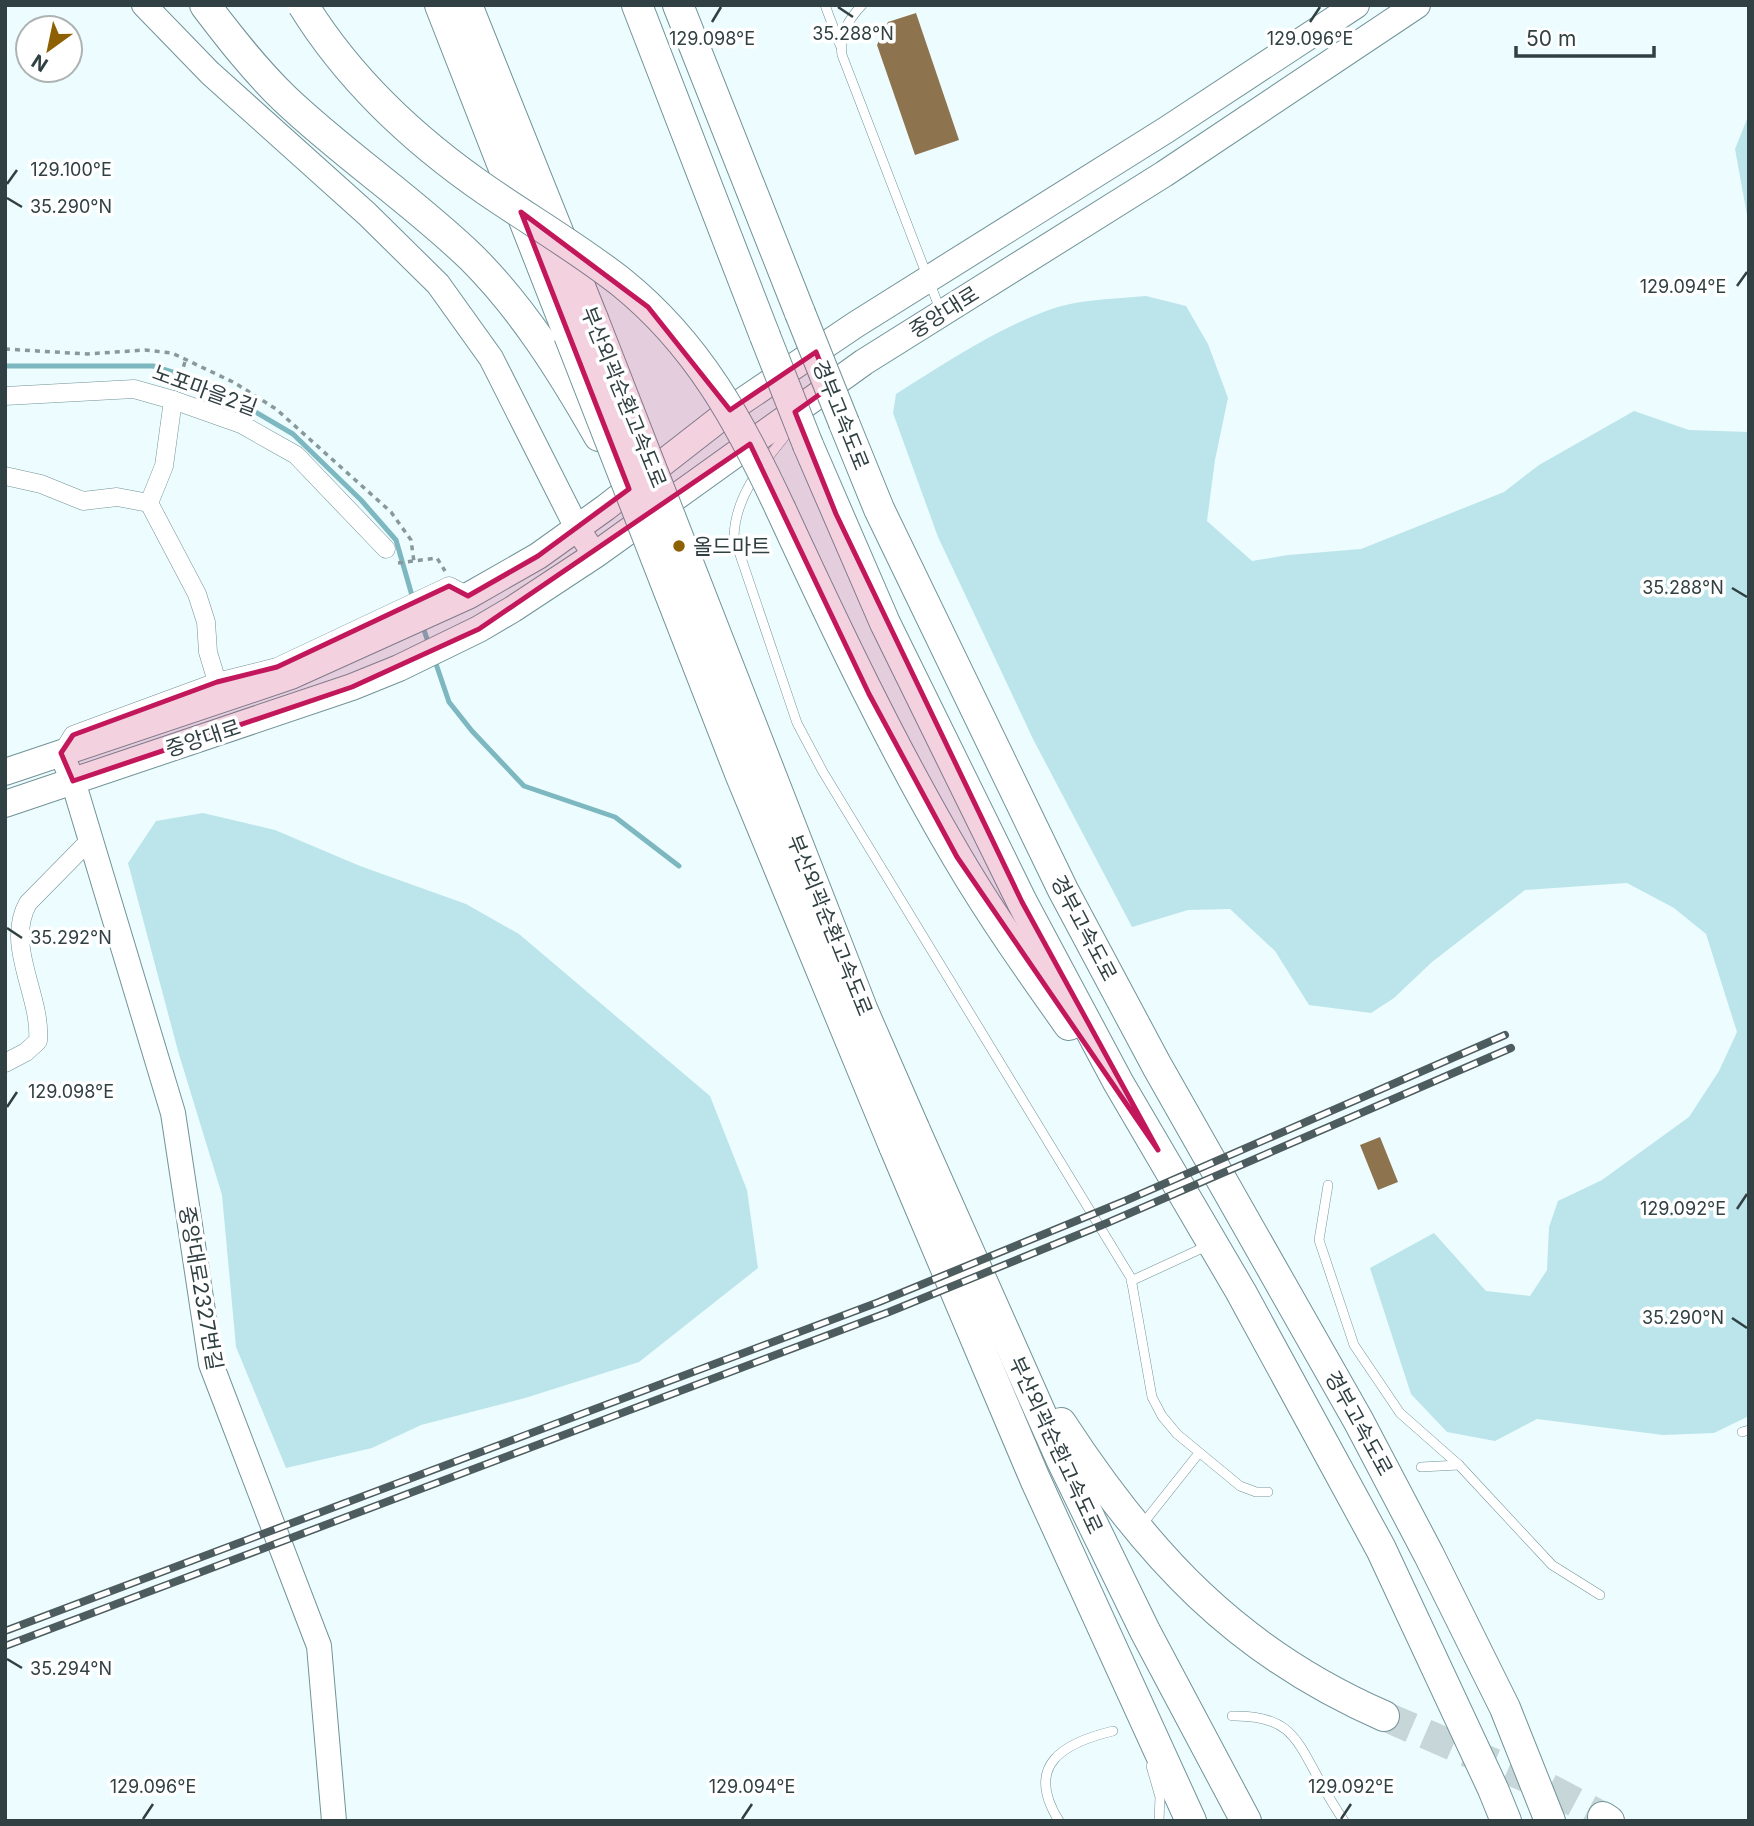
<svg xmlns="http://www.w3.org/2000/svg" width="1754" height="1826" viewBox="0 0 1754 1826" font-family="Inter,'Noto Sans KR',sans-serif">
<style>
.green{fill:#bbe5eb}
.lines{fill:none;stroke-linecap:round;stroke-linejoin:round}
.stream{stroke:#7db8c1;stroke-width:5}
.building{fill:#8d734e}
.highway-tunnel{stroke:#c7d6d8;stroke-width:30;stroke-dasharray:30 15;stroke-linecap:butt}
.lane-casing{stroke:#719398;stroke-width:10}
.street-casing{stroke:#719398;stroke-width:19}
.secondary-casing{stroke:#719398;stroke-width:26}
.primary-casing{stroke:#719398;stroke-width:28}
.highway-casing{stroke:#719398;stroke-width:32}
.path{stroke:#89989a;stroke-width:3.5;stroke-dasharray:5 5;stroke-linecap:butt}
.lane{stroke:#fff;stroke-width:9}
.street{stroke:#fff;stroke-width:18}
.secondary{stroke:#fff;stroke-width:24}
.primary{stroke:#fff;stroke-width:26}
.highway{stroke:#fff;stroke-width:30}
.rail-casing{stroke:#4d5c5e;stroke-width:8}
.rail{stroke:#fff;stroke-width:5;stroke-dasharray:16;stroke-linecap:butt}
.highway-bridge-casing{stroke:#719398;stroke-width:32;stroke-linecap:butt}
.highway-bridge{stroke:#fff;stroke-width:30}
.marked{fill:#c2185b;fill-opacity:0.2;stroke:#c2185b;stroke-width:5;stroke-linejoin:round}
.ticks{fill:none;stroke:#314042;stroke-width:2.5}
.poi-dot{fill:#8c6003;stroke:#fff;stroke-width:2.5}
.labels{text-anchor:middle;dominant-baseline:central;stroke-width:7;stroke-linejoin:round;paint-order:stroke}
.street-label{font-size:21px;fill:#314042;stroke:#fff}
.poi-label{font-size:21px;fill:#314042;stroke:#fff;text-anchor:start}
.ticks-label{font-size:18px;text-anchor:middle;fill:#314042;stroke:#fff;stroke-width:7;stroke-linejoin:round;paint-order:stroke}
</style>
<rect width="100%" height="100%" fill="#edfcfe"/>
<g class="green">
<polygon points="1749,114 1749,226 1735,149"/>
<path d="M1146 296 1186 306 1208 344 1228 398 1215 460 1207 521 1252 561 1288 555 1361 549 1504 492 1539 465 1634 411 1689 430 1749 432V1416L1714 1433 1663 1435 1537 1419 1495 1441 1447 1432 1411 1394 1370 1268 1434 1233 1486 1291 1530 1296 1547 1270 1549 1227 1558 1201 1602 1180 1689 1117 1719 1071 1737 1032 1706 934 1674 908 1627 883 1525 890 1432 962 1394 998 1371 1013 1309 1005 1275 951 1230 909 1188 910 1132 927 1033 739 938 537 893 413 896 394C944 364 993 331 1046 311 1077 299 1114 299 1146 296Z"/>
<polygon points="203,813 275,830 360,866 466,904 519,934 710,1096 747,1190 758,1268 639,1362 525,1398 421,1425 372,1448 286,1468 236,1347 222,1195 178,1051 128,863 156,821"/>
</g>
<g class="lines">
<g class="stream">
<polyline points="5,366 153,366 204,382 293,434 361,500 396,540 413,599"/>
<polyline points="422,624 429,645"/>
<polyline points="435,661 449,702 472,731 524,786 615,817 679,866"/>
</g>
</g>
<g class="building">
<polygon points="916,13 959,140 915,155 877,45 888,22"/>
<polygon points="1380,1137 1398,1182 1378,1190 1360,1145"/>
</g>
<g class="lines">
<polyline class="highway-tunnel" points="1384,1716 1537,1782 1603,1817"/>
<g class="lane-casing">
<g id="lane">
<polyline points="825,5 840,45"/>
<path d="M862 5C848 20 839 35 842 55L941 312"/>
<path d="M794 425C768 458 735 492 734 537L797 723 823 772 1131 1278 1152 1397 1162 1416 1177 1434 1240 1486 1256 1492H1268"/>
<polyline points="1328,1185 1319,1240 1354,1345 1400,1413 1459,1465 1552,1565 1600,1595"/>
<polyline points="1131,1281 1209,1245"/>
<polyline points="1742,1432 1749,1430"/>
<polyline points="1421,1467 1459,1465"/>
<polyline points="1141,1526 1199,1453"/>
<path d="M1232 1716C1290 1715 1296 1738 1321 1783 1328 1796 1336 1809 1344 1821"/>
<polyline points="1151,1766 1160,1797 1159,1821"/>
<path d="M1059 1821C1024 1765 1063 1743 1113 1731"/>
</g>
</g>
<g class="street-casing">
<g id="street">
<polyline points="5,396 134,389 173,400 241,424 296,455 386,549"/>
<polyline points="173,400 164,466 149,503 197,594 206,622 208,652 217,682"/>
<polyline points="5,476 41,484 83,501 117,497 149,503"/>
<polyline points="65,748 73,735 217,682 277,667 449,586 468,596"/>
<path d="M5 1063 26 1052 38 1041C42 996 4 946 28 903L91 839"/>
</g>
</g>
<g class="secondary-casing">
<g id="secondary">
<polyline points="144,5 210,73 367,214 438,284 491,358 577,528 595,555"/>
<polyline points="61,753 73,781 173,1113 211,1364 319,1646 334,1821"/>
</g>
</g>
<g class="primary-casing">
<g id="primary">
<polyline points="5,772 291,676 468,596 538,556 605,508 741,402 855,325 1166,130 1356,5"/>
<polyline points="5,804 352,687 399,668 479,629 513,609 595,555 864,362 1164,174 1417,5"/>
</g>
</g>
<g class="highway-casing">
<g id="highway">
<path d="M205 5C230 38 255 70 285 99 344 155 413 201 472 258 524 310 563 373 599 436"/>
<polyline points="440,5 569,335"/>
<polyline points="467,5 593,319"/>
<polyline points="637,5 765,336"/>
<polyline points="678,5 800,313"/>
<polyline points="844,423 879,509 1063,890 1157,1066 1358,1420 1429,1555 1505,1708 1550,1821"/>
<polyline points="808,445 885,623 1022,902 1118,1082 1241,1292 1381,1549 1493,1789 1506,1821"/>
<path d="M781 510C835 627 891 745 957 857 991 915 1030 970 1069 1025"/>
<polyline points="914,1128 1062,1461 1145,1631 1246,1821"/>
<polyline points="894,1146 1035,1479 1191,1821"/>
<path d="M1061 1423C1147 1555 1237 1652 1384 1716"/>
<polyline points="1603,1817 1609,1821"/>
</g>
</g>
<g class="path">
<polyline points="5,349 87,354 145,350 172,353 235,383 276,409 391,512 411,540 414,562"/>
<polyline points="178,386 186,358"/>
<polyline points="398,563 437,558 445,571"/>
</g>
<use href="#lane" class="lane"/>
<use href="#street" class="street"/>
<use href="#secondary" class="secondary"/>
<use href="#primary" class="primary"/>
<use href="#highway" class="highway"/>
<g class="rail-casing">
<g id="rail">
<polyline points="5,1631 879,1302 1127,1200 1505,1035"/>
<polyline points="5,1646 889,1312 1107,1223 1511,1048"/>
</g>
</g>
<use href="#rail" class="rail"/>
<g class="highway-bridge-casing">
<g id="highway-bridge">
<path d="M303 5C350 81 416 142 489 192 533 222 579 249 621 282 698 344 740 422 781 510"/>
<polyline points="800,313 844,423"/>
<polyline points="593,319 863,1011 914,1128"/>
<polyline points="569,335 741,776 894,1146"/>
<polyline points="765,336 808,445"/>
</g>
</g>
<use href="#highway-bridge" class="highway-bridge"/>
</g>
<path class="marked" d="M521 212 648 307 730 410 816 352 830 387 795 412 836 514 1022 902 1158 1150 957 857 869 694 750 444 479 629 352 687 73 781 61 753 73 735 217 682 277 667 449 586 468 596 538 556 629 489Z"/>
<path class="ticks" d="M838 7 853 17M712 22 721 7M1310 22 1320 7M7 184 17 170M7 198 22 207M1737 286 1747 272M1732 588 1747 597M7 928 22 938M7 1107 17 1092M1737 1209 1747 1194M1732 1318 1747 1328M7 1659 22 1668M143 1819 153 1804M742 1819 752 1804M1341 1819 1351 1804"/>
<circle class="poi-dot" cx="679" cy="546" r="7"/>
<g class="labels">
<g class="street-label">
<text transform="translate(944 312) rotate(-32)">중앙대로</text>
<text transform="translate(205 390) rotate(20)">노포마을2길</text>
<text transform="translate(624 397) rotate(68)">부산외곽순환고속도로</text>
<text transform="translate(841 415) rotate(68)">경부고속도로</text>
<text transform="translate(203 738) rotate(-18)">중앙대로</text>
<text transform="translate(830 925) rotate(68)">부산외곽순환고속도로</text>
<text transform="translate(1084 928) rotate(62)">경부고속도로</text>
<text transform="translate(201 1288) rotate(80)">중앙대로2327번길</text>
<text transform="translate(1359 1423) rotate(61)">경부고속도로</text>
<text transform="translate(1056 1445) rotate(65)">부산외곽순환고속도로</text>
</g>
<g class="poi-label">
<text x="693" y="546">올드마트</text>
</g>
</g>
<g class="ticks-label">
<text x="853" y="40">35.288°N</text>
<text x="1310" y="45">129.096°E</text>
<text x="712" y="45">129.098°E</text>
<text x="71" y="176">129.100°E</text>
<text x="71" y="213">35.290°N</text>
<text x="1683" y="293">129.094°E</text>
<text x="1683" y="594">35.288°N</text>
<text x="71" y="944">35.292°N</text>
<text x="71" y="1098">129.098°E</text>
<text x="1683" y="1215">129.092°E</text>
<text x="1683" y="1324">35.290°N</text>
<text x="71" y="1675">35.294°N</text>
<text x="153" y="1793">129.096°E</text>
<text x="752" y="1793">129.094°E</text>
<text x="1351" y="1793">129.092°E</text>
</g>
<rect width="1754" height="1826" fill="none" stroke="#314042" stroke-width="14"/>
<g transform="translate(49 49) rotate(213)"><circle r="33" fill="#ffffff" stroke="#adb3b3" stroke-width="2"/>
<path d="M0-5L12 26L0 18L-12 26Z" fill="#8c6003"/>
<text y="-10" font-size="19" font-weight="bold" text-anchor="middle" fill="#314042">N</text>
</g>
<path d="M1516 46v10h138v-10" fill="none" stroke="#314042" stroke-width="3.5"/>
<text x="1526" y="46" font-size="21" fill="#314042" stroke="#ffffff" stroke-width="5" paint-order="stroke">50 m</text>
</svg>
